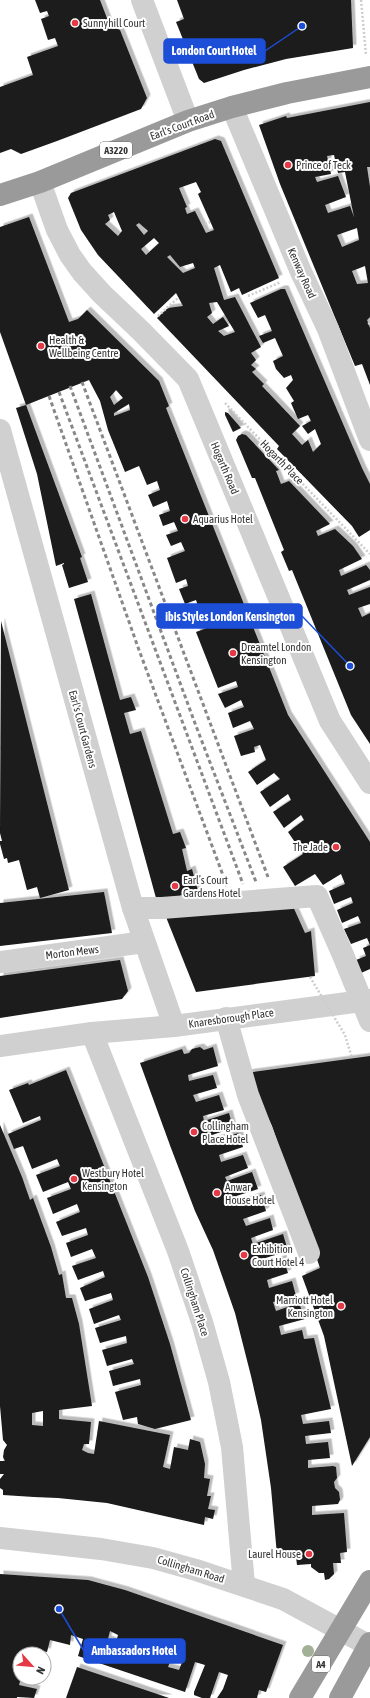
<svg xmlns="http://www.w3.org/2000/svg" width="370" height="1698" viewBox="0 0 370 1698" font-family="'Asap Condensed',sans-serif">
<style>
.building{fill:#1a1a1a;fill-rule:evenodd;filter:url(#shadow)}
.lines{fill:none;stroke-linecap:round;stroke-linejoin:round}
.path{stroke:#cdcdcd;stroke-width:2.5;stroke-dasharray:2 2;stroke-linecap:butt}
.minor{stroke:#d0d0d0;stroke-width:22}
.highway{stroke:#9a9a9a;stroke-width:22}
.rail{stroke:#888;stroke-width:3;stroke-dasharray:4 3;stroke-linecap:butt}
.path-bridge{stroke:#cdcdcd;stroke-width:2.5;stroke-dasharray:2 2;stroke-linecap:butt}
.tree{fill:#a2b095}
.poi-dot{fill:#e63946;stroke:#fff;stroke-width:1.5}
.labels{text-anchor:middle;dominant-baseline:central;stroke-width:4;stroke-linejoin:round;paint-order:stroke}
.shield{fill:#fff;stroke:#707070;stroke-width:1}
.shield-label{font-size:10px;font-weight:bold;fill:#333}
.poi-label{font-size:11px;fill:#333;stroke:#fff;text-anchor:start}
.street-label{font-size:11px;fill:#333;stroke:#fff}
.leader{fill:none;stroke:#1d4ed8;stroke-width:1.5}
.callout-dot{fill:#1d4ed8;stroke:#fff;stroke-width:1.5}
.callout{fill:#1d4ed8;stroke:#1d4ed8;stroke-width:1.5}
.callout-label{font-size:12px;text-anchor:middle;font-weight:bold;fill:#fff}
</style>
<defs>
<filter id="shadow"><feDropShadow dx="3.5" dy="-3.5" stdDeviation="0" flood-color="#0004"/></filter>
</defs>
<rect width="100%" height="100%" fill="#fff"/>
<g class="building">
<polygon points="35,0 100,0 110,26 120,30 147,98 141,109 57,141 21,154 11,149 0,153 0,87 33,75 27,57 58,46 55,38 48,40 41,19 49,16 47,11 40,13"/>
<polygon points="177,0 351,0 353,48 286,59 244,70 204,83 199,79 176,22 184,19"/>
<path d="M370 102V167H367L370 187V317L367 320 370 328V385L362 364 355 366 280 184 259 125 286 116 287 118ZM334 155 338 173 345 172 354 217 350 206 328 213 325 205 346 197 338 176 317 182 315 177 331 174 327 156ZM357 228 359 240 342 247 337 235ZM365 266 368 283 357 284 352 271Z"/>
<path d="M215 139 221 141 279 278 242 295 239 288 231 292 220 265 214 268 224 300 235 297 261 347 251 353 256 360 251 365 256 369 252 372 264 384 262 386 300 426 292 434 302 445 308 440 313 452 321 444 315 429 308 434 302 426 311 421 308 415 298 419 291 403 294 401 286 388 293 380 291 375 284 378 276 369 273 361 283 356 275 338 263 343 259 336 272 331 265 315 258 318 250 303 281 289H285L362 468 370 484V530L359 537 352 526 277 449 279 446 157 318 168 308 183 306 176 293 154 314 98 255 81 230 68 198 71 193ZM196 182 201 192 198 194 214 230 206 233 195 211 187 214 185 208 187 207 179 188ZM114 212 122 231 118 236 105 224 110 220 108 215ZM139 223 148 231 144 235 136 225ZM154 238 159 243 146 255 141 249ZM170 255 180 267 193 263 195 268 183 273 167 257ZM217 302 235 332 224 336 218 331 229 326 223 317 213 324 207 317 212 313 209 303Z"/>
<path d="M29 217 69 322 78 319 87 310 159 381 169 406 166 408 288 715 370 842V969L361 973 356 960 366 956 363 948 370 945 367 938 351 944 344 929 361 923 358 916 342 923 337 910 353 903 351 897 334 904 329 891 345 884 341 874 323 885 315 874 295 886 283 867 303 854 288 832 304 820 301 815 284 828 273 812 291 800 288 794 270 807 260 792 280 779 274 773 257 785 248 772 266 760 260 745 254 747 255 752 241 756 234 736 254 729 250 721 233 728 228 713 244 707 241 700 225 708 218 694 238 687 236 681 218 688 196 632 215 625 212 618 193 626 188 610 198 606 196 600 185 604 179 589 188 586 186 579 176 583 167 558 185 551 181 542 171 546 166 535 178 531 174 522 163 526 159 515 170 511 167 501 153 507 148 495 160 490 157 481 147 485 139 466 125 472 108 430 100 401 89 380 26 405 0 332V227ZM116 390 123 398 114 405 110 397ZM129 404 130 410 114 416V413Z"/>
<polygon points="26,405 82,557 80,558 88,582 69,588 62,565 64,564 64,563 56,566 37,474 16,408"/>
<polygon points="225,412 228,413 241,428 233,432 225,415"/>
<polygon points="242,434 246,435 279,470 276,471 281,484 289,481 330,524 316,531 318,536 335,529 353,546 362,559 339,570 341,576 366,565 370,570 370,580 347,590 349,595 370,587 370,604 358,608 362,617 370,613 370,744 351,715 292,570 289,571 281,552 284,550 255,478 252,478 236,440 238,436"/>
<polygon points="91,594 120,700 131,697 136,710 124,713 130,734 141,731 173,834 180,832 186,848 182,849 187,871 192,869 198,891 176,897 156,898 74,599"/>
<polygon points="1,621 69,890 40,898 37,887 27,890 19,860 8,863 7,858 4,859 0,844 0,841 2,841 0,833"/>
<polygon points="104,892 112,933 0,946 0,903"/>
<polygon points="291,902 305,933 311,931 315,976 196,992 166,917"/>
<polygon points="120,960 128,991 122,999 0,1018 0,976"/>
<polygon points="200,1047 204,1050 213,1047 218,1066 188,1075 189,1081 213,1075 217,1088 193,1095 196,1102 219,1095 224,1110 203,1116 204,1121 229,1113 233,1128 209,1136 211,1140 239,1133 243,1147 219,1155 221,1162 243,1155 248,1168 225,1177 227,1181 252,1172 258,1189 233,1197 236,1203 261,1195 266,1211 243,1219 246,1226 270,1218 273,1230 251,1238 253,1244 283,1234 288,1251 259,1260 262,1266 283,1258 288,1273 267,1280 269,1288 292,1281 296,1296 273,1302 276,1311 299,1303 305,1319 279,1326 281,1335 302,1330 304,1339 314,1338 331,1409 301,1415 303,1424 329,1421 331,1433 305,1436 306,1444 328,1442 330,1458 308,1460 308,1468 333,1466 336,1467 337,1478 334,1482 335,1488 339,1492 340,1500 338,1504 312,1506 312,1515 344,1513 347,1552 340,1553 341,1563 333,1563 334,1574 329,1579 325,1580 324,1573 319,1573 311,1567 311,1564 297,1565 296,1557 281,1559 280,1554 277,1555 271,1488 261,1420 251,1376 235,1313 213,1250 195,1211 171,1148 140,1063 182,1049 184,1054 189,1053 192,1049"/>
<polygon points="370,1056 370,1437 352,1466 324,1336 302,1276 320,1268 272,1126 246,1073"/>
<polygon points="66,1070 148,1277 170,1344 191,1420 155,1429 138,1424 137,1417 123,1420 115,1392 141,1385 140,1379 113,1386 109,1371 134,1364 132,1359 107,1366 102,1350 127,1343 126,1336 100,1343 95,1328 121,1320 119,1315 94,1324 89,1309 113,1300 111,1293 85,1301 80,1288 105,1277 103,1271 78,1280 72,1266 96,1258 92,1249 71,1257 66,1243 88,1235 86,1228 62,1236 56,1222 80,1212 77,1204 53,1214 47,1198 71,1189 68,1182 43,1192 36,1175 60,1166 57,1159 32,1169 23,1146 14,1149 8,1134 41,1120 40,1116 23,1123 9,1090 28,1083 29,1085"/>
<path d="M0 1125 22 1177 30 1200 33 1198 51 1247 59 1275 62 1274 66 1298H72L79 1324 92 1406 59 1410V1419L91 1422 89 1444H84L82 1450 88 1453 94 1454 99 1421 170 1435 163 1467 170 1469 174 1447 188 1450 190 1439 200 1442 205 1464 204 1478 210 1479 207 1496H211L208 1509 215 1510 213 1519 205 1517 204 1525 107 1503 58 1498 34 1497 3 1495V1490L0 1488V1479L4 1474H0V1461H5L3 1457 4 1450 7 1445 3 1440 0 1406ZM43 1411V1426L32 1425V1413Z"/>
<path d="M0 1574 88 1580 99 1583 125 1590 283 1645 266 1692 259 1690 257 1698H217L223 1689 228 1675 219 1672 210 1698H202L194 1695V1692L205 1665 195 1662 185 1692 78 1656 83 1639 71 1635 70 1645 50 1640 47 1652 30 1648 28 1654H20L21 1678 19 1685 37 1689 34 1698 17 1697V1698H0ZM110 1631 118 1635 116 1642 108 1639ZM127 1646 137 1649 134 1657 125 1654ZM151 1648 161 1652 157 1663 147 1659ZM172 1656 183 1660 179 1670 168 1667Z"/>
<polygon points="77,1667 169,1698 66,1698"/>
</g>
<g class="lines">
<g class="path">
<polyline points="361,0 366,55"/>
<polyline points="205,224 210,222"/>
<polyline points="248,296 281,282"/>
<polyline points="158,316 178,298"/>
<polyline points="368,324 370,323"/>
<polyline points="225,403 370,554"/>
</g>
<g class="minor">
<polyline points="142,0 188,121"/>
<polyline points="232,107 301,272 328,329 370,440"/>
<polyline points="40,182 57,230 70,255 82,272 102,294 141,331 188,379 330,721 370,783"/>
<polyline points="0,430 133,908 174,1026"/>
<polyline points="133,908 162,908 317,896 343,955 370,1021"/>
<polyline points="0,962 144,942"/>
<polyline points="226,1018 248,1095 309,1253"/>
<polyline points="92,1033 178,1251 202,1322 219,1382 232,1447 244,1585"/>
<polyline points="0,1046 92,1033 174,1026 370,1000"/>
<polyline points="0,1538 101,1549 153,1558 196,1570 283,1599 370,1646"/>
</g>
<g class="highway">
<polyline points="0,195 40,182 188,121 232,107 287,93 370,77"/>
<polyline points="300,1698 370,1581"/>
<polyline points="340,1698 370,1643"/>
</g>
<g class="rail">
<polyline points="82,382 268,877"/>
<polyline points="70,386 196,726 256,882"/>
<polyline points="59,392 243,884"/>
<polyline points="49,396 139,650 227,886"/>
</g>
<polyline class="path-bridge" points="310,977 345,1035 352,1058"/>
</g>
<circle class="tree" cx="308" cy="1651" r="6"/>
<g class="poi-dot">
<circle cx="75" cy="23" r="4"/>
<circle cx="288" cy="165" r="4"/>
<circle cx="41" cy="346" r="4"/>
<circle cx="185" cy="519" r="4"/>
<circle cx="233" cy="653" r="4"/>
<circle cx="336" cy="847" r="4"/>
<circle cx="175" cy="886" r="4"/>
<circle cx="194" cy="1132" r="4"/>
<circle cx="74" cy="1179" r="4"/>
<circle cx="217" cy="1193" r="4"/>
<circle cx="244" cy="1255" r="4"/>
<circle cx="341" cy="1306" r="4"/>
<circle cx="309" cy="1554" r="4"/>
</g>
<g class="labels">
<g class="shield">
<rect x="100" y="142" width="32" height="16" rx="3"/>
<rect x="312" y="1656" width="18" height="16" rx="3"/>
</g>
<g class="shield-label">
<text x="116" y="150">A3220</text>
<text x="321" y="1664">A4</text>
</g>
<g class="poi-label">
<text x="83" y="23">Sunnyhill Court</text>
<text x="296" y="165">Prince of Teck</text>
<text x="49" y="340">Health &amp;<tspan x="49" dy="13">Wellbeing Centre</tspan></text>
<text x="193" y="519">Aquarius Hotel</text>
<text x="241" y="647">Dreamtel London<tspan x="241" dy="13">Kensington</tspan></text>
<text x="328" y="847" text-anchor="end">The Jade</text>
<text x="183" y="880">Earl’s Court<tspan x="183" dy="13">Gardens Hotel</tspan></text>
<text x="202" y="1126">Collingham<tspan x="202" dy="13">Place Hotel</tspan></text>
<text x="82" y="1173">Westbury Hotel<tspan x="82" dy="13">Kensington</tspan></text>
<text x="225" y="1187">Anwar<tspan x="225" dy="13">House Hotel</tspan></text>
<text x="252" y="1249">Exhibition<tspan x="252" dy="13">Court Hotel 4</tspan></text>
<text x="333" y="1300" text-anchor="end">Marriott Hotel<tspan x="333" dy="13">Kensington</tspan></text>
<text x="301" y="1554" text-anchor="end">Laurel House</text>
</g>
<g class="street-label">
<text transform="translate(182 125) rotate(-20)">Earl's Court Road</text>
<text transform="translate(302 273) rotate(66)">Kenway Road</text>
<text transform="translate(282 462) rotate(46)">Hogarth Place</text>
<text transform="translate(225 468) rotate(67)">Hogarth Road</text>
<text transform="translate(83 729) rotate(75)">Earl's Court Gardens</text>
<text transform="translate(72 952) rotate(-7)">Morton Mews</text>
<text transform="translate(231 1018) rotate(-8)">Knaresborough Place</text>
<text transform="translate(195 1302) rotate(72)">Collingham Place</text>
<text transform="translate(191 1569) rotate(17)">Collingham Road</text>
</g>
</g>
<path class="leader" d="M302 26L265 51M350 666L302 616M59 1609L84 1651"/>
<g class="callout-dot">
<circle cx="302" cy="26" r="4"/>
<circle cx="350" cy="666" r="4"/>
<circle cx="59" cy="1609" r="4"/>
</g>
<g class="callout">
<rect x="164" y="39" width="101" height="24" rx="4"/>
<rect x="157" y="604" width="145" height="24" rx="4"/>
<rect x="84" y="1639" width="101" height="24" rx="4"/>
</g>
<g class="callout-label">
<text x="214" y="55">London Court Hotel</text>
<text x="230" y="621">ibis Styles London Kensington</text>
<text x="134" y="1655">Ambassadors Hotel</text>
</g>
<g transform="translate(32 1666) rotate(117)"><circle r="19" fill="#ffffff" stroke="#adadad"/>
<path d="M0-3L7 15L0 10L-7 15Z" fill="#e63946"/>
<text y="-6" font-size="11" font-weight="bold" text-anchor="middle" fill="#333333">N</text>
</g>
</svg>
